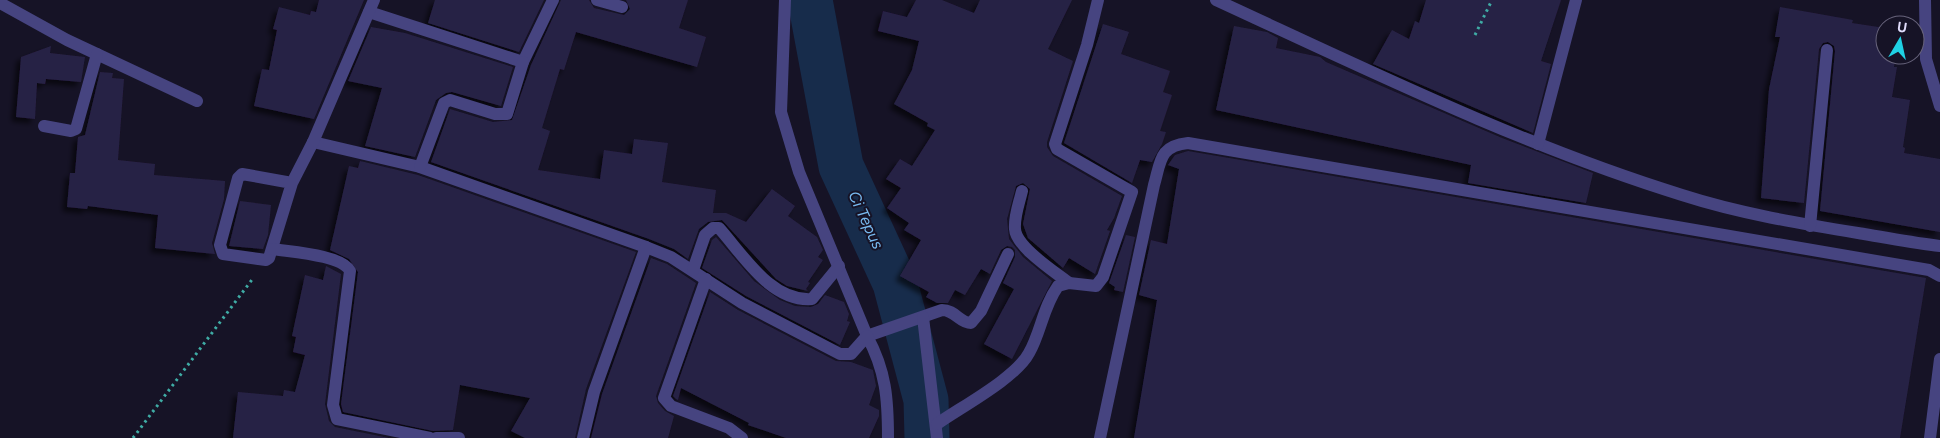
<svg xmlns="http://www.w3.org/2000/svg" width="1940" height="438" viewBox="0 0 1940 438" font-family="Figtree,sans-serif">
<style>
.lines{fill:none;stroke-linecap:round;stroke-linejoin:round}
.river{stroke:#172c4b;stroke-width:45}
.building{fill:#282145;filter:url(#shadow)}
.path{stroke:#3faca5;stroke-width:3;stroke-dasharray:2.5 4;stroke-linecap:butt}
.minor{stroke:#464480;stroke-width:12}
.labels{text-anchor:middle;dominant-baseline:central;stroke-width:4;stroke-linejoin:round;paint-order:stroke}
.water-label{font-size:16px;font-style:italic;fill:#77b8ee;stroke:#161326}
</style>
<defs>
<filter id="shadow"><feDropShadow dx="-4.5" dy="4.5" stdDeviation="2.5" flood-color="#0009"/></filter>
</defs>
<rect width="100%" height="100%" fill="#161326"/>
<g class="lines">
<polyline class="river" points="810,0 841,166 895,283 926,400 927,438"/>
</g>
<g class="building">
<polygon points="319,0 364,0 314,119 254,106 262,69 269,70 277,30 273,29 279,7 310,15 311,11 316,12"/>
<polygon points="435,0 544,0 519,52 428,23"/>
<polygon points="561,0 589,0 594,8 624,15 630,9 626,0 688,0 679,28 706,37 697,67 576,32 564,70 560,69 542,128 550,131 538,170 600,179 604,150 632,154 634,139 668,143 662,182 716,190 713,213 726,213 746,222 772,189 795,206 788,216 817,237 823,250 818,257 823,260 808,282 810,283 806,289 808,291 787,286 776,279 722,220 708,222 699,229 688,259 674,249 649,239 431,162 450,109 493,122 512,120 531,65"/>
<polygon points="916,0 942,0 974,13 980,0 1072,0 1048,49 1073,61 1047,142 1047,147 1053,156 1122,196 1114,218 1107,230 1110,231 1095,274 1069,258 1063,268 1028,238 1023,224 1030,189 1023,183 1016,186 1007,219 1009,239 1023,257 1052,281 1012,359 984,344 1014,289 1003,283 1015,257 1015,250 1012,247 1007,246 1001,250 990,274 981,269 965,295 955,290 948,303 937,303 926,297 929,292 900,276 921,240 904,230 909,223 887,208 901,188 886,179 900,159 912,166 935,130 927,126 928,123 894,104 912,70 919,41 878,31 883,11 907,17"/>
<polygon points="1426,0 1561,0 1541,61 1551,64 1533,133 1373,64 1392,30 1409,39 1415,21 1419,23"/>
<polygon points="1780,7 1853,20 1852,23 1885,28 1885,55 1896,55 1894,67 1897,67 1892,97 1910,100 1903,147 1905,148 1904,153 1940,159 1940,232 1820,211 1835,51 1834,46 1828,42 1823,43 1819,49 1804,203 1761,198 1769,89 1780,37 1775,37"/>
<polygon points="1103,24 1129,32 1121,54 1170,71 1163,92 1172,95 1160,131 1166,132 1162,144 1152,162 1140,160 1132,183 1064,143"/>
<polygon points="1234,26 1267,32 1278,38 1276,48 1320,57 1326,62 1502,138 1593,173 1586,203 1468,183 1471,165 1216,110"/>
<polygon points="371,27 405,33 513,67 501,106 452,92 446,93 436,100 415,157 365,146 382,88 348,81"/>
<polygon points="51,46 50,53 85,57 81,82 46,79 45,84 37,83 35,119 16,117 21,57"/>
<polygon points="100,72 113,73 112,78 124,79 118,160 155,164 154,175 225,181 224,199 212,243 215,254 155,248 158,215 88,206 87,209 67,207 70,173 75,173 78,137 85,135"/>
<polygon points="1188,151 1926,278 1900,438 1134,438 1157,300 1139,295 1151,240 1167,244 1179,169 1168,165 1175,155"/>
<polygon points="360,161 418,175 636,252 586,389 575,438 525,438 511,431 530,398 460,385 453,430 433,431 343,412 341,404 358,272 349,259 330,250 349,166 358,168"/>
<polygon points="240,201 271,205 268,235 263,249 229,246"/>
<polygon points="1126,235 1135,237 1123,292 1114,290 1115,287 1109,283"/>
<polygon points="716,237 754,281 780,300 795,306 811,307 818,304 825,295 844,302 849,314 847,321 850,322 840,345 746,296 702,268 712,240"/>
<polygon points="651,258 667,264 696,283 656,396 658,403 665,411 674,416 668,438 591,438 602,394"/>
<polygon points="326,266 341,274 325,404 329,421 335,427 389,438 233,438 238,392 283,396 284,390 295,392 305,355 293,352 296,337 292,336 305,275 323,280"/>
<polygon points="710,292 738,310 836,361 851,362 873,370 876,386 869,405 879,410 879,416 869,438 786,438 748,425 749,423 681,388 678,400 676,399 673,396"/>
</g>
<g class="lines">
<g class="path">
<polyline points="1475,35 1492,0"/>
<polyline points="133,438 254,277"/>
</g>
<g class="minor">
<polyline points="597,0 622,7"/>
<path d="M785 0 781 112 799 172 867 336 942 310C955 310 960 323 971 323L981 311 1008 254"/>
<path d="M1216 0C1368 70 1523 146 1682 195 1741 214 1803 224 1864 234 1889 238 1914 243 1940 246"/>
<polyline points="1925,0 1926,59 1940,106"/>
<polyline points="0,3 67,40 197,101"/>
<polyline points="369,12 523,62 553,0"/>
<polyline points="44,126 71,131 76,129 97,54"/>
<path d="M313 142 420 167 646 247 671 257 742 303 840 354H851L867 336C886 371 888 399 888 438"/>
<polyline points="1538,144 1576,0"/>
<polyline points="420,167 444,103 450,100 495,114 507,114 523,62"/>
<polyline points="292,183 248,175 242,174 238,178 220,245 223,254 266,260 269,258 292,183 313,142 374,0"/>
<path d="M1022 191C1019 204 1014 216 1015 229 1016 247 1055 272 1069 283"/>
<polyline points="1810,226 1827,50"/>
<path d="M273 249C291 252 342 255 350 271L333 405 337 419 430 438"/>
<path d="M693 270 705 235 713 228H719C744 256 771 302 812 299L839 266"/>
<polyline points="706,279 664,398 671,406 729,428 742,438"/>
<polyline points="923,317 937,438"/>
<path d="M937 424C961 407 1016 378 1029 353 1041 332 1043 307 1058 286L1069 283 1096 286 1103 277 1132 192 1057 149 1055 144 1087 45 1098 0"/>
<polyline points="436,438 459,438"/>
<polyline points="583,438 594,392 646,247"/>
<path d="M1100 438 1154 185C1161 161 1159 146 1188 143L1929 270 1940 276"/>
<polyline points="1930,438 1940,359"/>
</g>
</g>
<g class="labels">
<g class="water-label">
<text transform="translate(866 220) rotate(65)">Ci Tepus</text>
</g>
</g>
<g transform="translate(1900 40) rotate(9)"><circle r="24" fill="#161326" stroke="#67637b"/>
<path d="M0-4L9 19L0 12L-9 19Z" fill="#1fd1e4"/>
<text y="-8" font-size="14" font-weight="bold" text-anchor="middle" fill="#e0dcfb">U</text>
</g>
</svg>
